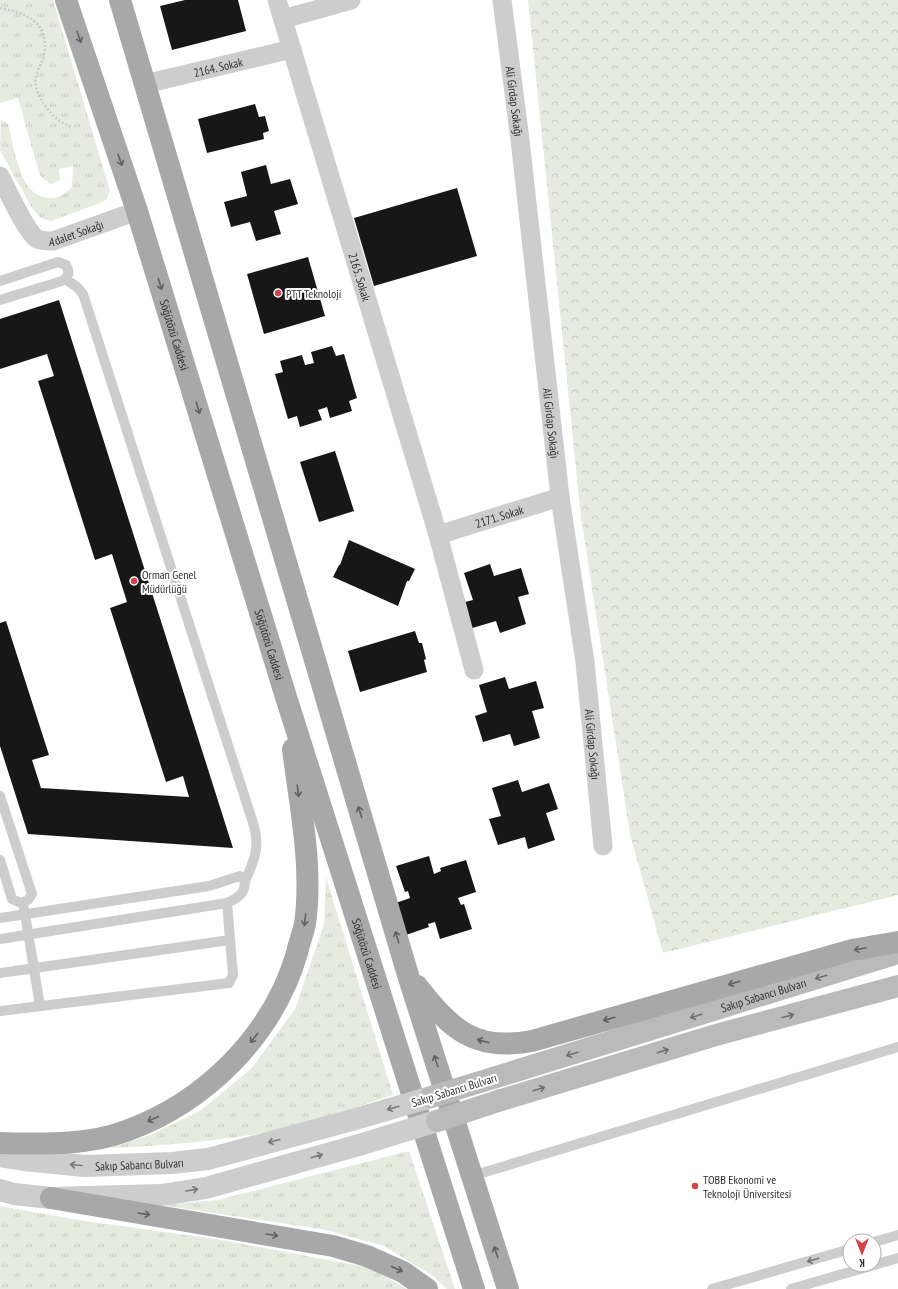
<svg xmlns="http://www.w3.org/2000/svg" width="898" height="1289" viewBox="0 0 898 1289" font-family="'PT Sans Narrow',sans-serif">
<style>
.grass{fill:url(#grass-tufts)}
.forest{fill:url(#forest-crowns)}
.building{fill:#171717}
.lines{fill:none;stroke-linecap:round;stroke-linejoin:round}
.path{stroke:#cacaca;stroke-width:2.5;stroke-dasharray:2 2;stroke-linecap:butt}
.service{stroke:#cdcdcd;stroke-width:10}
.minor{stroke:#cdcdcd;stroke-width:19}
.tertiary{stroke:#cdcdcd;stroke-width:22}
.secondary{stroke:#bababa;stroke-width:22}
.primary{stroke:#a8a8a8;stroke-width:22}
.tertiary-bridge{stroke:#cdcdcd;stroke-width:22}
.secondary-bridge{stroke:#bababa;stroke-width:22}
.oneway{stroke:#606060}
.oneway2{stroke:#6e6e6e}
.oneway3{stroke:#777}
.poi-dot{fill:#d54448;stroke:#fff;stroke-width:1.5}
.labels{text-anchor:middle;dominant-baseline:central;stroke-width:4;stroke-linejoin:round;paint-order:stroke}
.street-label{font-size:12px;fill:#303030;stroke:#fff}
.poi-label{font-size:12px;fill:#303030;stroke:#fff;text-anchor:start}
</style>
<defs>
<pattern id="grass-tufts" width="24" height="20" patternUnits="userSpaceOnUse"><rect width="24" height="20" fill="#e5ebdf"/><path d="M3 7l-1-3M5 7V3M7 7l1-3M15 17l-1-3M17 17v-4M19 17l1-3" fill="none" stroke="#c5cac0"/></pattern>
<pattern id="forest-crowns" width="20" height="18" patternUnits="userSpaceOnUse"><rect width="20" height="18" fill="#e5ebdf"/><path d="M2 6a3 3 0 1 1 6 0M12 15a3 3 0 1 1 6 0" fill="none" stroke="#c5cac0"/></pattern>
</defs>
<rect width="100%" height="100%" fill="#fff"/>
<g class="grass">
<path d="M0 0H53L110 191 106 200 100 203 51 221 41 218 32 208 0 150 1 120 8 124C14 146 19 196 48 198 58 199 65 194 72 187L73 166 59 169 60 180 51 184 42 178 39 173 18 98 0 103Z"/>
<path d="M326 877 393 1095C350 1109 300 1126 256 1134 208 1142 160 1146 111 1148L150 1135 200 1111 252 1068 295 1009 324 925Z"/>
<polygon points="409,1151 455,1289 447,1289 432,1275 384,1246 326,1230 161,1205 218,1200"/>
<polygon points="0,1206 85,1221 222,1240 371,1268 407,1289 0,1289"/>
</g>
<polygon class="forest" points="528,0 898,0 898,895 663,953 630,834 581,517"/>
<g class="building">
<polygon points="185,0 238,0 246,31 172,50 160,6"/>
<polygon points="255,104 259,117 265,116 269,131 263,133 264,139 207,153 198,119"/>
<polygon points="266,165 271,184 290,179 298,204 274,211 281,234 256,241 250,222 231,227 224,202 247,196 241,172"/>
<polygon points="457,188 477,256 374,286 354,218"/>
<polygon points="308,257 325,316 264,334 247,274"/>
<polygon points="59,300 233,848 28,834 0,746 0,623 6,621 49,755 32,760 41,788 189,797 183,776 166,782 110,608 127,602 112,554 95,560 38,381 54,376 47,354 0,369 0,319"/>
<polygon points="332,346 336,356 344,354 357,398 349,401 352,411 330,418 327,407 318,410 322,420 300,427 297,416 288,419 275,374 283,372 280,361 302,355 305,365 314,363 311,352"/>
<polygon points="335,451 354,511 319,522 300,462"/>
<polygon points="349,540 415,569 409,581 407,581 398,606 333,577 339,565 340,565"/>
<polygon points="490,564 494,576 521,568 529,594 518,597 526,624 500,633 496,621 469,629 461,603 473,600 464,573"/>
<polygon points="415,631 419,643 422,643 426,659 424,660 427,672 360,692 348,651"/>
<polygon points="505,677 509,689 536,681 544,708 532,711 540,738 514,746 510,734 483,742 475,716 487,712 479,685"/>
<polygon points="518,780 522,792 549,783 558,809 546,813 555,840 528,849 525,837 498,845 489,819 501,816 492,788"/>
<polygon points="429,856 434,874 441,871 440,868 466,860 476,892 458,898 461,905 464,904 472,929 440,939 435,922 428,924 429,927 403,936 393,904 410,898 408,891 405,892 396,866"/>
</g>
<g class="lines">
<path class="path" d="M0 8C26 13 50 22 44 55 43 61 40 65 38 70 32 83 38 96 46 107 53 117 60 123 72 127"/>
<g class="service">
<path d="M65 279 77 287 83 294 254 826C260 847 254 862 245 881"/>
<path d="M0 281 58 262 66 265C70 272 69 277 62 281L0 300"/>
<polyline points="0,796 32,894 28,900 21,903 12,899 0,860"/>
<polyline points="24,908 40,1006"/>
<path d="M0 918 209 886 240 876 245 881C245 894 238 898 227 903L0 939"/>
<polyline points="0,973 230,940"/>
<polyline points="0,1011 229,983 233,975 227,903"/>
<polyline points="472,1176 898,1047"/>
<polyline points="874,1242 898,1235"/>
<polyline points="874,1265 898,1258"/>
<polyline points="712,1289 850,1249"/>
<polyline points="791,1289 874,1265"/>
</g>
<g class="minor">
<path id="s1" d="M277 0 438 535 474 670"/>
<path id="s2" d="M502 0 520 140 560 497 585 662 603 846"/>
<polyline points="283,19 351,0"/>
<path id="s3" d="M145 84 292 49"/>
<path id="s4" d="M0 176C7 189 26 232 37 239 42 241 48 241 53 241L137 211"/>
<path id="s5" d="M438 535 560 497"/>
</g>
<g class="tertiary">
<path id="s6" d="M0 1156 24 1160 85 1166 172 1163 208 1159 352 1120"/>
<polyline points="0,1190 14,1194 51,1198 161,1195 206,1188 359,1145"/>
</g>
<g class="secondary">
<path id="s7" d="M493 1078 898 953"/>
<polyline points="501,1100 716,1035 898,986"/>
</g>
<g class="primary">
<path id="s8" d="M66 0 137 211 286 697 474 1289"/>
<polyline points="120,0 408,975 508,1289"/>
<path d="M417 986C451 1029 474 1052 532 1041L852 950 898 942"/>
<path d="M0 1143C41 1144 86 1146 126 1131 206 1102 273 1035 297 953 299 943 303 933 305 924 313 866 300 806 293 749"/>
<polyline points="51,1198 333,1246 367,1256 403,1272 427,1289"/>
</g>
<g class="tertiary-bridge">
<polyline points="352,1120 431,1097"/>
<polyline points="359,1145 437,1121"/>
</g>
<g class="secondary-bridge">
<polyline points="431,1097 493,1078"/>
<polyline points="437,1121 501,1100"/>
</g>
</g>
<defs><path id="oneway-shaft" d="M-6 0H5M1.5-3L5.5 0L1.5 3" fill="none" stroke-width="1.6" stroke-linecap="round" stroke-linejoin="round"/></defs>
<g class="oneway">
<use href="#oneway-shaft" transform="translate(79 37) rotate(71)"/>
<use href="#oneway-shaft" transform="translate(120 160) rotate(71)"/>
<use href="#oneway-shaft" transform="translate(160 284) rotate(73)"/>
<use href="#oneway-shaft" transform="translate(198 408) rotate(73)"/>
<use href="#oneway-shaft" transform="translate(298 791) rotate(83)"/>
<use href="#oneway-shaft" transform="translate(360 812) rotate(-107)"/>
<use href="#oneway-shaft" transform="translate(305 920) rotate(97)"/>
<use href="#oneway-shaft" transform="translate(397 937) rotate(-107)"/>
<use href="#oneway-shaft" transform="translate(860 949) rotate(171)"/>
<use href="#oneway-shaft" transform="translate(734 983) rotate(164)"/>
<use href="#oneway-shaft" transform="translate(609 1019) rotate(164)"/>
<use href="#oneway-shaft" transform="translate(254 1038) rotate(129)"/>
<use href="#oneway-shaft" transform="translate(483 1041) rotate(-164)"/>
<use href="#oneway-shaft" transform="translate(436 1061) rotate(-108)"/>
<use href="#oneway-shaft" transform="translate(153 1119) rotate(155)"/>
<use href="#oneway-shaft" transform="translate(144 1214) rotate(9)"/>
<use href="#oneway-shaft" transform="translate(272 1235) rotate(9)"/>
<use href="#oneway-shaft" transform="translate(496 1252) rotate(-108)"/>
<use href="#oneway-shaft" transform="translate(397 1269) rotate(24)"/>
</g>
<g class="oneway2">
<use href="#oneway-shaft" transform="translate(821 977) rotate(163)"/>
<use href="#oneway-shaft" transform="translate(696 1016) rotate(163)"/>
<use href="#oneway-shaft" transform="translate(788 1016) rotate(-15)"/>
<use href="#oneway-shaft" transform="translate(663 1051) rotate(-17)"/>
<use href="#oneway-shaft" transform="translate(572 1054) rotate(163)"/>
<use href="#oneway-shaft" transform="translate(539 1089) rotate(-17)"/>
</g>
<g class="oneway3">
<use href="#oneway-shaft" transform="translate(393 1108) rotate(164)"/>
<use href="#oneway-shaft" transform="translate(274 1141) rotate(165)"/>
<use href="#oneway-shaft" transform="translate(317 1156) rotate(-16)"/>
<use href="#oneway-shaft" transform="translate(76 1165) rotate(-175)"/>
<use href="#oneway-shaft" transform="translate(192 1190) rotate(-10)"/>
<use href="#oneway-shaft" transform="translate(813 1260) rotate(164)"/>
</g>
<g class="poi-dot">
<circle cx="278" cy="293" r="4"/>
<circle cx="134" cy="581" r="4"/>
<circle cx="695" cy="1186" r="4"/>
</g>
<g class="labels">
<g class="street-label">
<text stroke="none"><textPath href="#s3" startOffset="75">2164. Sokak</textPath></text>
<text stroke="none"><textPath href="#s2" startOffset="102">Ali Girdap Sokağı</textPath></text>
<text stroke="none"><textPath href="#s4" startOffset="114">Adalet Sokağı</textPath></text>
<text stroke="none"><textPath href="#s1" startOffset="289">2165. Sokak</textPath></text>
<text stroke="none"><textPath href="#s8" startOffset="352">Söğütözü Caddesi</textPath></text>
<text stroke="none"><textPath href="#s2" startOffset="426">Ali Girdap Sokağı</textPath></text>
<text stroke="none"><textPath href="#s5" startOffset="64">2171. Sokak</textPath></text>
<text stroke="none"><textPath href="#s8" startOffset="676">Söğütözü Caddesi</textPath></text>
<text stroke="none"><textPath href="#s2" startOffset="750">Ali Girdap Sokağı</textPath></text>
<text stroke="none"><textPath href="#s8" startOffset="1000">Söğütözü Caddesi</textPath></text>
<text stroke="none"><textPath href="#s7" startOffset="283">Sakıp Sabancı Bulvarı</textPath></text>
<text transform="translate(454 1090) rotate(-17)">Sakıp Sabancı Bulvarı</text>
<text stroke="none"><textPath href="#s6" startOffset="140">Sakıp Sabancı Bulvarı</textPath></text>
</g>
<g class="poi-label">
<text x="286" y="293">PTT Teknoloji</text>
<text x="142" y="574">Orman Genel<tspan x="142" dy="14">Müdürlüğü</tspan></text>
<text x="703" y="1179">TOBB Ekonomi ve<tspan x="703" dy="14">Teknoloji Üniversitesi</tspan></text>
</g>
</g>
<g transform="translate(862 1253) rotate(180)"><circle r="19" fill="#ffffff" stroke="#acacac"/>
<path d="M0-3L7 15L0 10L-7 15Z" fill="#d54448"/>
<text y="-6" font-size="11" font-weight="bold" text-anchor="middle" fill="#303030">K</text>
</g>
</svg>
